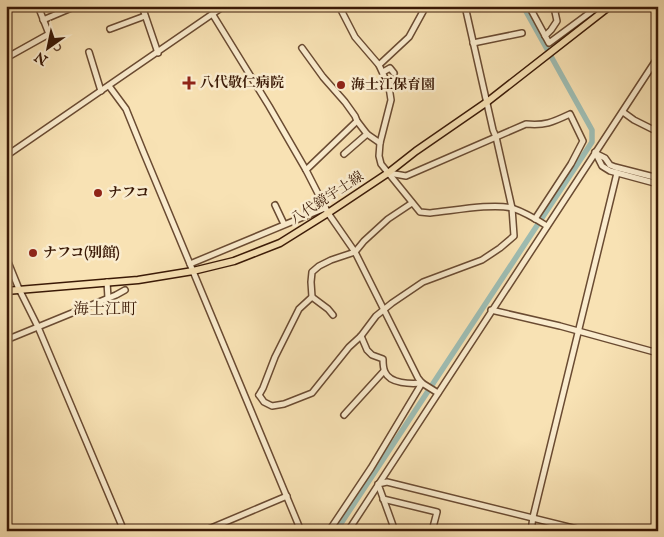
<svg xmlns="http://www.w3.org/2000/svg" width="664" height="537" viewBox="0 0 664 537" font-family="'IM FELL English','Noto Serif JP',serif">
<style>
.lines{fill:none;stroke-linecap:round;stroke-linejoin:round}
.canal{stroke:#9ebdb3;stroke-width:5.5}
.minor-casing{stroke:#6a4b32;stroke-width:8}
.major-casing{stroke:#3a1906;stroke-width:9}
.minor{stroke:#faecce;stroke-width:5}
.major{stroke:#f8e2b4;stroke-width:6}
.poi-dot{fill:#8f2418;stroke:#faecce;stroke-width:2}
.labels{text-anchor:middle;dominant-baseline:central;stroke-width:5;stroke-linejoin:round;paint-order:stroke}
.poi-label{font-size:14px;font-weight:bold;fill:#3a1906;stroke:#faecce;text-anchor:start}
.street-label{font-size:14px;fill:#3a1906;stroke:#faecce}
.quarter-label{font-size:16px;fill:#3a1906;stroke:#faecce}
</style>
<rect width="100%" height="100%" fill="#f8e2b4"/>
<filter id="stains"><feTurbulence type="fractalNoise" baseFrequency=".004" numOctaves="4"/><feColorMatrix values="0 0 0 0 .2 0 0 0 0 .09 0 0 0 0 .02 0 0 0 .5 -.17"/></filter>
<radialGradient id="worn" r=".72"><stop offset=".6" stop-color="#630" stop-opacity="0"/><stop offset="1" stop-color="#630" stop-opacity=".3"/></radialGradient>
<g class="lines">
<polyline class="canal" points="336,531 592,142 592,130 523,6"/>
<g class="minor-casing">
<g id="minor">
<polyline points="142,6 158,53"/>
<path d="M339 6 355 37 379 65 389 87 391 100 380 143 379 156 381 164 420 212 430 213C452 211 492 203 512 208 524 212 536 219 547 226"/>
<polyline points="529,6 549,43 599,6"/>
<polyline points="213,15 269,106 306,170 328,213 355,252 418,378 422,383 438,393"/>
<polyline points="43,20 76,6"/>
<polyline points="110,29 145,16"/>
<polyline points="49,34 57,47"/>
<polyline points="545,36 551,30 557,21 555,12 559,6"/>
<polyline points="473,43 522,33"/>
<polyline points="302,48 323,77 345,102 355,116 357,121 367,134 380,143"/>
<polyline points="89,52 101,91"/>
<polyline points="6,58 49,34 38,6"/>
<polyline points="379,65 409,37 426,6"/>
<polyline points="383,72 390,68 394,73"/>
<polyline points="109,86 126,109 143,151 301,531"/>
<polyline points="623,112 634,120 658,132"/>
<polyline points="595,152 602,166 610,171 658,184"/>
<polyline points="595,153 605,158 610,165 615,167 658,178"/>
<polyline points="344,154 367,134"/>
<polyline points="6,156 224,6"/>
<polyline points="306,170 357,121"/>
<path d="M389 173 406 176 526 124C545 126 553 122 570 114L583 141 571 164 535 219"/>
<polyline points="275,205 284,224"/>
<polyline points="6,257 19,289 38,327 124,531"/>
<polyline points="190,264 325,208"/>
<polyline points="107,282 108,298"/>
<polyline points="312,297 328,309 333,315"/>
<polyline points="491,310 560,326 658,353"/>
<path d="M361 336 367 350 372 355 383 359C383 363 383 368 385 372 390 384 411 384 422 383"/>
<polyline points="6,340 116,295 125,290"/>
<polyline points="259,395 264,402 272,406 284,404 312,393 349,347 361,336 376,316 392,303 423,282 482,260 500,248 514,236 512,208 496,137 493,130 465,6"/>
<polyline points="259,395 263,388 275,357 299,309 312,297 311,282 312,272 319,266 331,260 355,252 364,241 388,219 412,203"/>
<polyline points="344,415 384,371"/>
<polyline points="383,499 437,512 432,531"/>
<polyline points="204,531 287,496"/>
<polyline points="329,531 371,468 422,383"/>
<polyline points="348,531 658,57"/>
<polyline points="395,531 378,484 387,482 585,531"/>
<polyline points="531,531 533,517 617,173"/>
</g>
</g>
<g class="major-casing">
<polyline id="major" points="6,291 138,280 193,271 234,261 280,243 328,213 388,173 416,151 487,102 610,6"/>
</g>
<use href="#minor" class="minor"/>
<use href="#major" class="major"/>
</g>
<g class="poi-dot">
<path d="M186.5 75.5h5v5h5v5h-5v5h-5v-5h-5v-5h5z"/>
<circle cx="341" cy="85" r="5"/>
<circle cx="98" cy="193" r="5"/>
<circle cx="33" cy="253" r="5"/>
</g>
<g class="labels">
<g class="poi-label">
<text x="200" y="83">八代敬仁病院</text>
<text x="351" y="85">海士江保育園</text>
<text x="108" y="193">ナフコ</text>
<text x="43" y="253">ナフコ(別館)</text>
</g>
<g class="street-label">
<text transform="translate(327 198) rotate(-33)">八代鏡宇土線</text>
</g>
<g class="quarter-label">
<text x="105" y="310">海士江町</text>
</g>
</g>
<rect width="664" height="537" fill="none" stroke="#f8e2b4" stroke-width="25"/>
<rect x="8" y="8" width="649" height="522" fill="none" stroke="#3a1906" stroke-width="2.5"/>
<rect x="12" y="12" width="639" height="512" fill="none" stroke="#3a1906"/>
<g transform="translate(48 48) rotate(213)" stroke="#faecce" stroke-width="4" paint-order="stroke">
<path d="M0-4L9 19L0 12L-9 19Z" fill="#3a1906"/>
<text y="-8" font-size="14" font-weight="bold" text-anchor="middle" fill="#3a1906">N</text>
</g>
<rect width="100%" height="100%" filter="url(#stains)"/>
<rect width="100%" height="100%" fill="url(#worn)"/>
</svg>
